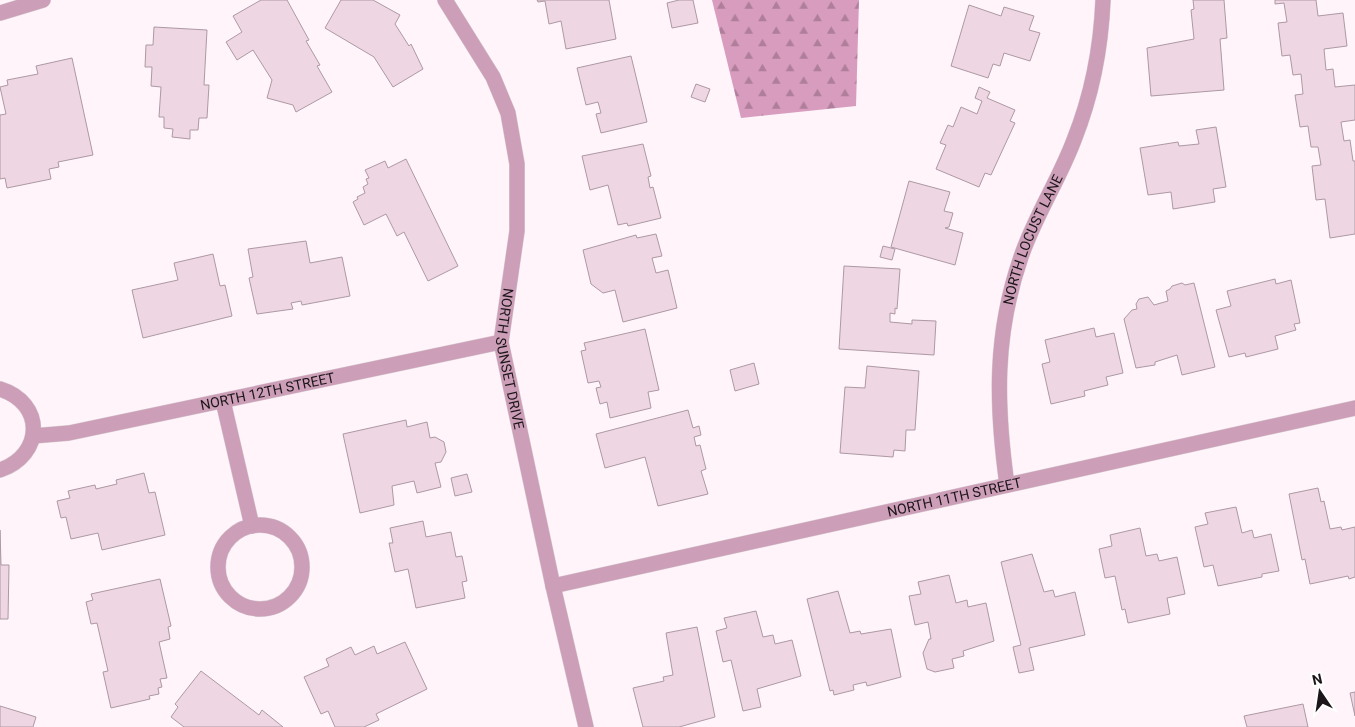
<svg xmlns="http://www.w3.org/2000/svg" width="1355" height="727" viewBox="0 0 1355 727" font-family="Roboto,sans-serif">
<style>
.forest{fill:url(#forest-firs)}
.building{fill:#eed7e3;stroke:#ad98a3}
.lines{fill:none;stroke-linecap:round;stroke-linejoin:round}
.minor-casing{stroke:#dad0d5;stroke-width:16}
.minor{stroke:#cc9eb8;stroke-width:15}
.labels{text-anchor:middle;dominant-baseline:central;stroke-width:4;stroke-linejoin:round;paint-order:stroke}
.street-label{font-size:14px;fill:#1c1519;stroke:#fff}
</style>
<defs>
<pattern id="forest-firs" width="22" height="20" patternUnits="userSpaceOnUse" patternTransform="scale(1.25)"><rect width="22" height="20" fill="#d89cbe"/><path d="M5 1l3.5 6h-7zM16 11l3.5 6h-7z" fill="#ae7e9a"/></pattern>
</defs>
<rect width="100%" height="100%" fill="#fef4f9"/>
<polygon class="forest" points="712,0 859,0 856,106 741,118"/>
<g class="building">
<polygon points="261,0 287,0 309,40 306,41 320,65 317,66 332,92 296,112 293,105 267,98 272,80 253,50 237,60 226,42 242,32 233,16"/>
<polygon points="341,0 373,0 400,15 395,24 409,46 411,44 423,69 393,87 374,57 325,28"/>
<polygon points="537,0 609,0 616,39 566,49 561,21 549,24 545,1 538,2"/>
<polygon points="679,0 693,0 698,23 672,28 667,3"/>
<polygon points="1193,0 1224,0 1227,38 1220,39 1224,90 1151,96 1147,48 1194,39 1191,10 1194,9"/>
<polygon points="1275,0 1316,0 1318,16 1343,13 1347,46 1324,49 1326,70 1333,69 1335,87 1355,85 1355,120 1341,122 1344,141 1350,140 1353,161 1355,161 1355,234 1330,238 1325,199 1316,200 1312,166 1321,165 1318,147 1311,147 1308,126 1300,127 1295,95 1303,94 1301,74 1293,75 1290,55 1282,56 1278,23 1287,22 1284,3 1275,4"/>
<polygon points="969,5 1001,16 1004,7 1034,16 1029,30 1040,33 1030,61 1004,53 1000,66 993,64 988,78 951,66"/>
<polygon points="154,27 207,30 204,85 209,85 207,118 199,118 198,130 190,130 190,139 172,137 173,129 164,128 164,117 159,117 161,87 151,86 152,67 145,67 146,45 153,45"/>
<polygon points="631,56 647,122 601,133 596,114 601,113 598,102 586,105 577,68"/>
<polygon points="72,58 93,155 58,162 59,167 49,169 51,179 7,188 5,178 0,179 0,115 6,114 0,87 8,85 7,80 38,74 36,66"/>
<polygon points="696,84 710,89 705,102 691,97"/>
<polygon points="979,87 990,92 987,98 1015,110 1010,121 1015,123 991,175 985,173 979,187 936,169 946,145 940,143 948,125 953,127 961,107 977,114 982,101 975,98"/>
<polygon points="1216,127 1226,187 1213,189 1215,202 1173,209 1171,192 1148,195 1140,148 1178,142 1179,146 1199,144 1196,130"/>
<polygon points="643,144 651,176 648,177 650,188 653,187 661,218 628,226 627,223 618,225 608,185 590,190 582,156"/>
<polygon points="406,159 458,266 428,281 404,232 397,236 386,214 364,225 353,202 358,199 357,197 365,193 363,187 368,184 366,179 369,178 365,170 385,161 388,168"/>
<polygon points="909,181 950,192 944,211 953,213 949,227 945,228 963,233 955,265 891,247"/>
<polygon points="656,234 662,256 652,258 656,273 668,270 677,308 623,322 615,290 603,293 591,284 583,250 636,235 637,238"/>
<polygon points="306,241 310,263 342,257 350,296 302,305 301,301 291,303 293,309 257,314 249,278 253,277 248,249"/>
<polygon points="883,246 895,249 892,260 880,257"/>
<polygon points="213,254 220,286 225,285 232,316 143,338 132,290 178,280 174,263"/>
<polygon points="844,266 900,269 897,309 895,308 895,314 890,313 890,322 912,324 912,320 936,321 934,355 839,349"/>
<polygon points="1275,279 1276,284 1291,280 1300,323 1294,324 1296,330 1275,336 1278,349 1246,357 1245,353 1229,357 1216,310 1231,306 1227,291"/>
<polygon points="1182,283 1185,285 1194,283 1215,367 1182,375 1177,355 1155,362 1155,365 1136,368 1124,319 1132,310 1137,309 1136,304 1139,299 1148,297 1154,305 1168,301 1166,291 1170,289 1172,286"/>
<polygon points="1094,328 1096,337 1114,333 1123,373 1106,377 1108,385 1084,391 1085,396 1051,404 1042,364 1050,362 1045,340"/>
<polygon points="645,329 659,390 648,392 651,408 610,418 607,402 600,404 596,388 601,387 599,381 588,383 581,351 586,350 584,343"/>
<polygon points="754,363 759,384 735,391 730,370"/>
<polygon points="867,366 919,371 915,430 906,430 905,451 894,450 893,457 840,453 845,387 865,388"/>
<polygon points="688,410 693,428 699,426 701,435 694,437 696,446 700,445 706,469 701,471 708,494 658,506 645,457 605,468 596,434"/>
<polygon points="406,420 407,427 427,422 430,438 435,437 444,442 446,452 441,462 435,463 441,487 417,493 414,481 392,486 394,505 360,513 343,434"/>
<polygon points="144,473 149,493 155,492 165,535 102,550 98,533 71,539 66,517 61,518 57,501 70,498 68,491 95,485 96,489 117,484 116,480"/>
<polygon points="467,474 472,492 455,496 451,478"/>
<polygon points="1318,488 1321,502 1324,501 1330,529 1341,527 1342,530 1355,527 1355,577 1349,579 1348,576 1310,584 1305,559 1302,560 1289,494"/>
<polygon points="1236,507 1242,533 1252,530 1254,538 1271,534 1279,571 1262,574 1262,577 1218,586 1213,565 1204,567 1195,527 1208,524 1205,513"/>
<polygon points="423,521 426,537 451,532 456,557 462,556 467,581 462,582 465,598 416,608 408,569 395,572 389,543 393,543 390,528"/>
<polygon points="1140,528 1146,556 1157,554 1159,561 1177,557 1185,594 1167,598 1170,614 1128,623 1125,609 1122,610 1115,576 1105,578 1099,549 1112,546 1110,535"/>
<polygon points="0,530 1,565 9,565 8,619 0,619"/>
<polygon points="1032,554 1044,592 1053,590 1055,597 1075,592 1085,635 1029,648 1034,670 1019,673 1013,647 1021,645 1001,562"/>
<polygon points="949,575 956,603 967,600 968,607 986,603 994,641 963,651 964,656 952,659 954,668 935,672 927,669 923,653 929,639 931,639 928,622 915,625 909,596 921,594 918,582"/>
<polygon points="160,579 171,626 168,627 170,639 159,642 167,678 160,679 162,687 158,688 159,694 149,696 150,699 111,708 103,672 108,671 97,623 91,624 86,602 93,600 91,594"/>
<polygon points="838,591 850,633 860,631 861,634 891,629 901,677 867,686 866,682 853,685 854,690 834,695 833,690 830,691 807,599"/>
<polygon points="756,611 763,637 773,635 775,644 792,640 801,676 757,689 761,707 743,711 731,660 723,662 716,631 727,628 724,618"/>
<polygon points="697,627 715,717 679,727 643,727 633,688 664,681 663,677 673,675 666,633"/>
<polygon points="405,642 427,689 376,714 379,720 364,727 335,727 328,711 321,714 304,677 329,666 326,659 351,647 355,655 374,646 377,654"/>
<polygon points="201,671 259,715 262,710 283,727 184,727 171,717 178,707 175,704"/>
<polygon points="1355,692 1355,716 1350,693"/>
<polygon points="1303,704 1308,727 1247,727 1244,716"/>
<polygon points="0,706 36,717 33,727 0,727"/>
</g>
<g class="lines">
<g class="minor-casing">
<g id="minor">
<path id="s1" d="M445 0 493 77 508 113 517 164V231L501 342 553 586 586 727"/>
<polyline points="0,13 43,0"/>
<path d="M0 389C45 403 44 455 0 470"/>
<polyline points="223,401 252,526"/>
<path id="s2" d="M33 436 69 433 501 342"/>
<path id="s3" d="M1007 485C996 405 994 335 1021 257 1035 216 1059 180 1074 140 1092 95 1101 49 1103 0"/>
<circle cx="260" cy="567" r="42"/>
<path id="s4" d="M553 586 1355 408"/>
</g>
</g>
<use href="#minor" class="minor"/>
</g>
<g class="labels">
<g class="street-label">
<text stroke="none"><textPath href="#s3" startOffset="251">NORTH LOCUST LANE</textPath></text>
<text stroke="none"><textPath href="#s1" startOffset="378">NORTH SUNSET DRIVE</textPath></text>
<text stroke="none"><textPath href="#s2" startOffset="239">NORTH 12TH STREET</textPath></text>
<text stroke="none"><textPath href="#s4" startOffset="411">NORTH 11TH STREET</textPath></text>
</g>
</g>
<g transform="translate(1320 692) rotate(347)" stroke="#ffffff" stroke-width="4" paint-order="stroke">
<path d="M0-4L9 19L0 12L-9 19Z" fill="#1c1519"/>
<text y="-8" font-size="14" font-weight="bold" text-anchor="middle" fill="#1c1519">N</text>
</g>
</svg>
